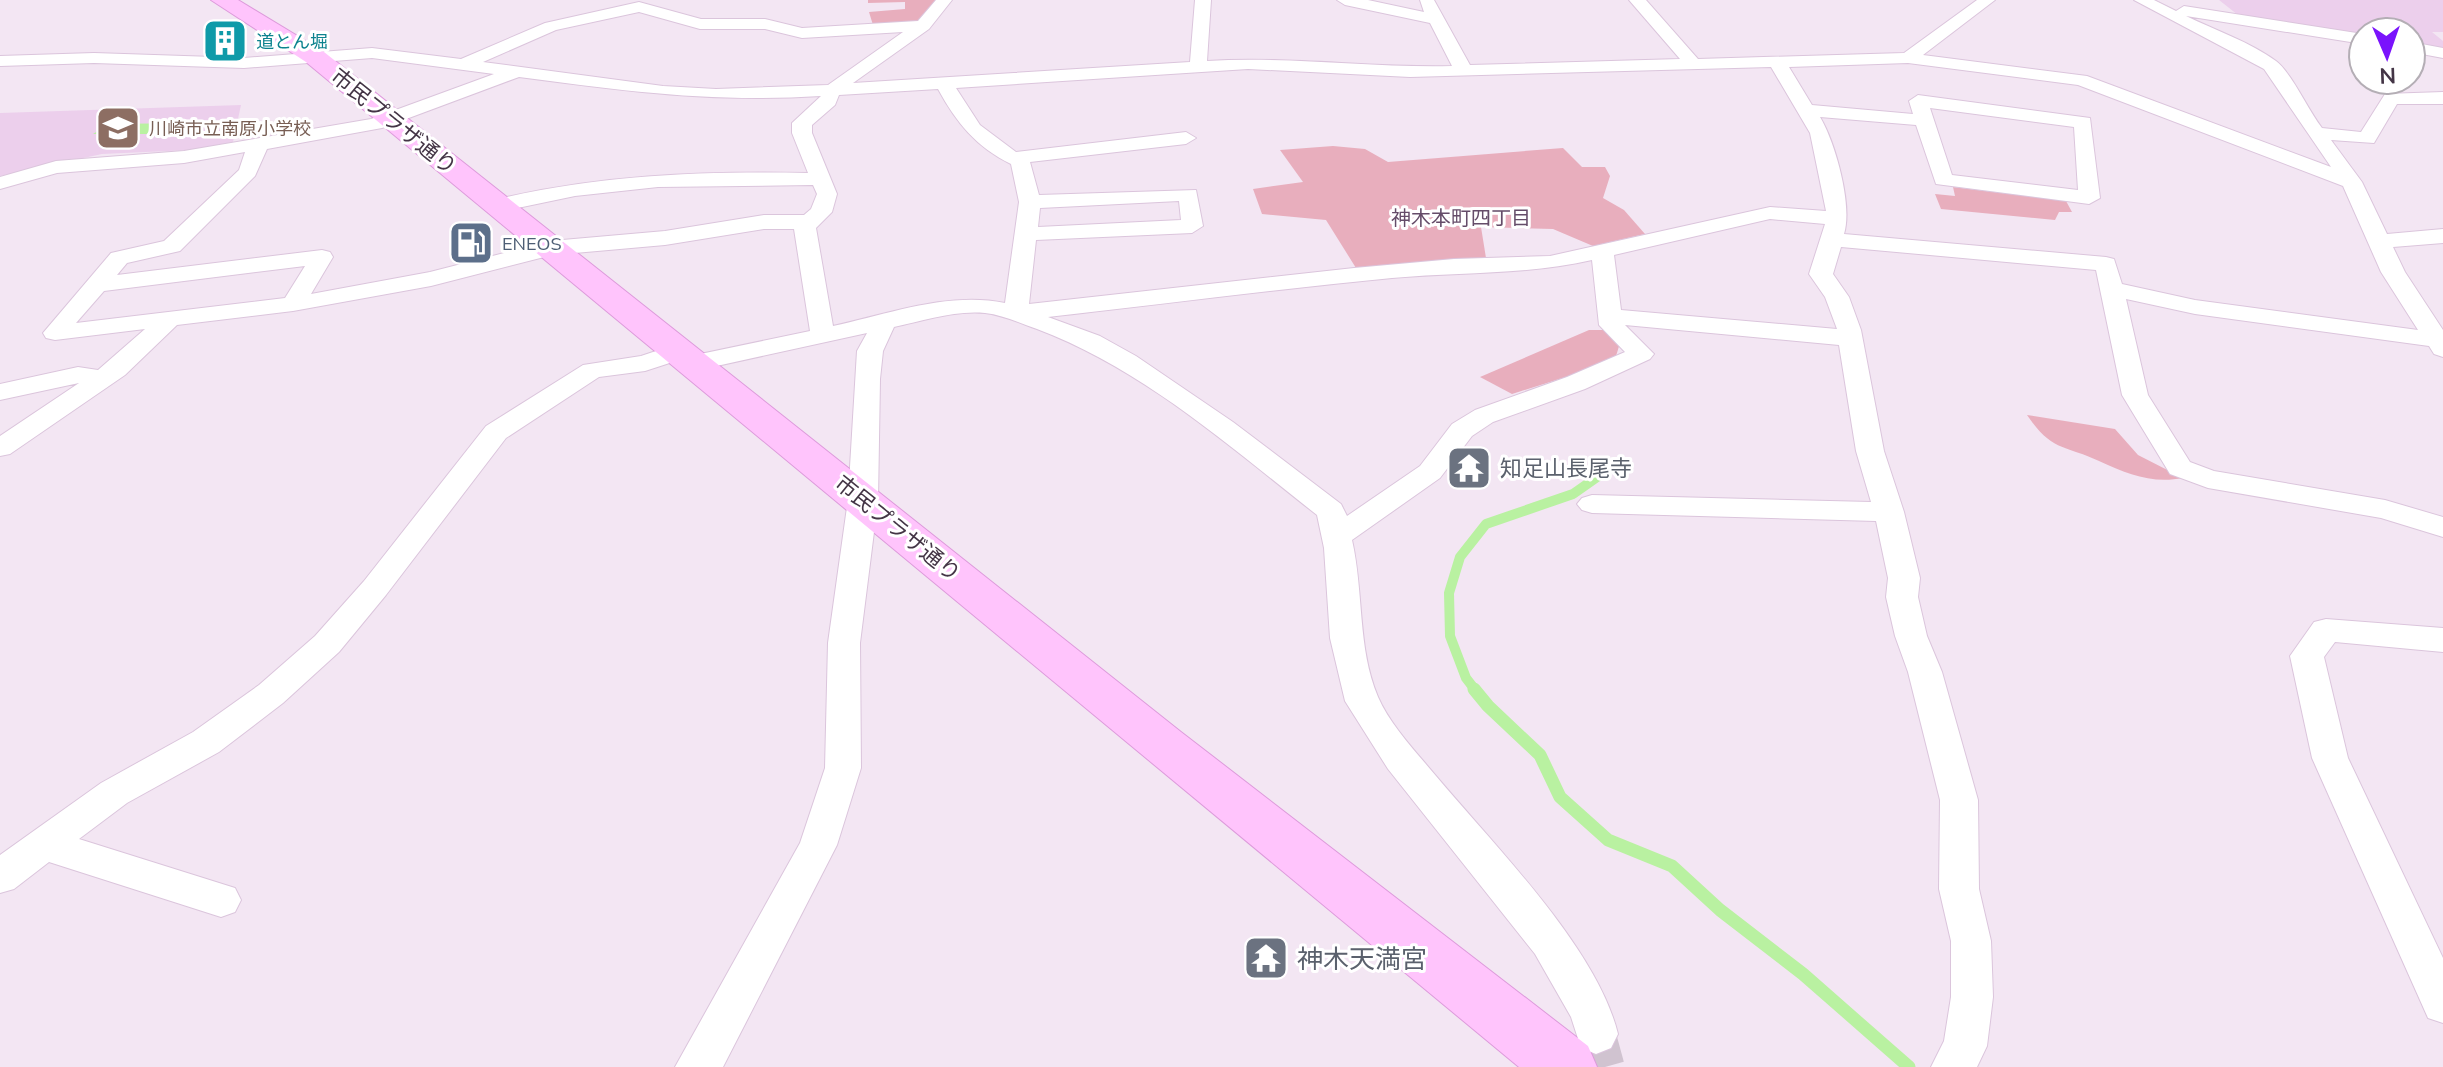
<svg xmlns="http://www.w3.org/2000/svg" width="2443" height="1067" viewBox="0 0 2443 1067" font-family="Mulish,'Noto Sans JP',sans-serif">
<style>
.education{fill:#eccfec}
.green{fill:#e8aebd}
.water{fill:#b9f1a1}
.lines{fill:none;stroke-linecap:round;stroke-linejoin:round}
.stream-far1{stroke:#b9f1a1;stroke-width:10}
.stream{stroke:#b9f1a1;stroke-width:13}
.street-tunnel{stroke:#d0c3d0;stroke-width:39;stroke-dasharray:39 19;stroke-linecap:butt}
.street-casing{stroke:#dbc5dc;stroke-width:2}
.secondary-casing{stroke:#dd9bdb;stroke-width:2}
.street{fill:#fff;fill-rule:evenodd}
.secondary{fill:#ffc4fc;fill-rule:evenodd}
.labels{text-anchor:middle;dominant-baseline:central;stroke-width:6;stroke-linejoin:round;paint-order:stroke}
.far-culture-label{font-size:18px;fill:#0d838f;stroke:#fff;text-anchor:start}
.far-education-label{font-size:18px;fill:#785e54;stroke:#fff;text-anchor:start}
.far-service-label{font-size:18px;fill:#4e5e75;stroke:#fff;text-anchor:start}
.far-neighbourhood-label{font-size:20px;fill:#654c69;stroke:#fff}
.street-label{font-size:22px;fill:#443546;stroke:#fff}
.worship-label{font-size:22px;fill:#5b616d;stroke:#fff;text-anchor:start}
.near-worship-label{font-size:26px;fill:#5b616d;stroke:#fff;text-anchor:start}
</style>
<rect width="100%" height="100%" fill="#f3e6f3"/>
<g class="education">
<polygon points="2219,0 2443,0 2443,32 2432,32 2443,41 2443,48 2411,43 2411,32 2363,32 2363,35 2238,15"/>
<polygon points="241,105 233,142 190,150 102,154 0,176 0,113"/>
</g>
<g class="green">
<polygon points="868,0 937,0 920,22 873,25 869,12 905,9 905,2 868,3"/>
<polygon points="1333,146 1365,149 1388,162 1563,148 1582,167 1605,167 1610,176 1603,198 1624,210 1645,234 1593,246 1553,229 1481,227 1486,258 1356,268 1326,220 1262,214 1253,189 1303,182 1280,150"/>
<polygon points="1953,187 2066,201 2072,212 2059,212 2055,220 1941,209 1935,194 1955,196"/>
<polygon points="1589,330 1603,330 1620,343 1616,356 1569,376 1512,394 1480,377"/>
<path d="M2027 415 2115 429 2138 455 2183 478C2152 484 2127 474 2099 461 2065 445 2052 452 2027 415Z"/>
</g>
<polygon class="water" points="191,123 177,134 93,134 109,124"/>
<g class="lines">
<polyline class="stream-far1" points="1476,691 1466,678 1450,636 1449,593 1460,557 1486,524 1573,494 1610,468"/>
<polyline class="stream" points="1474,689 1488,706 1540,755 1560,797 1608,840 1672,866 1720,910 1803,974 1909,1067"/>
<polyline class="street-tunnel" points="1596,1034 1605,1067"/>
<g class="street-casing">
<g id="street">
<path d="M936 0H952L929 29 853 83 1190 62 1195 0H1211L1207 61C1289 56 1370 68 1452 66L1430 23 1345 5 1337 0H1368L1424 12 1420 0H1434L1470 65 1680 59 1629 0H1646L1698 59 1904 53 1977 0H1995L1923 55 2087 76 2331 167 2264 69 2134 0H2154L2176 11 2184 6 2363 34V44L2186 16C2215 30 2250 42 2276 61 2291 72 2308 110 2322 128L2361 132 2385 94 2443 92V104H2397L2374 143 2331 140 2362 182 2387 234 2443 229V243L2393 247 2405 272 2443 330V357L2434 354 2429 346 2195 314 2126 299 2148 395 2190 462 2214 471 2385 500 2443 517V537L2381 518 2208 488 2170 474 2122 395 2096 270 1841 247 1833 274 1849 297 1861 330 1884 451 1904 512 1920 578 1918 597 1927 636 1942 672 1978 800 1979 889 1991 941 1993 997 1987 1046 1977 1067H1931L1944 1041 1951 997V941L1939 889 1940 800 1908 672 1895 636 1886 597 1888 578 1876 521 1592 513 1582 510 1577 504 1582 498 1592 495 1871 502 1856 451 1839 345 1625 325 1654 354 1650 359 1585 389 1493 422 1472 436 1440 478 1352 540C1364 592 1357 647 1378 697 1390 725 1417 753 1436 776 1494 845 1597 948 1618 1034L1611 1048 1596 1054 1581 1048 1571 1017 1535 954 1388 769 1345 701 1330 638 1324 548 1317 515C1229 446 1143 369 1037 329 1020 323 1003 315 985 313 955 310 923 321 894 327L883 351 880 379 878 500 860 643 861 768 837 845 723 1067H675L800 843 825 768 828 643 848 500 857 351 867 333 694 371 685 368 681 363 685 358 645 371 599 377 506 438 386 595 339 652 283 703 219 752 127 803 79 839 235 888 241 900 235 912 221 917 49 862 14 889 0 893V855L101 783 193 732 259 685 315 636 364 581 486 426 583 365 641 356 680 343 689 346 693 351 686 357 810 331 794 229H764L665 245 552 255 431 286 293 311 177 325 125 375 10 454 0 456V436L79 383 0 400V384L78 367 98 370 145 329 55 340 46 338 43 333 111 253 164 241 239 170 245 152 184 163 57 173 0 189V177L56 161 184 151 371 119 494 74 372 58 244 68 94 63 0 66V56L94 53 244 58 372 48 461 59 545 23 639 2 701 19H765L802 28 918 21ZM639 12 700 29H765L802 38 903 32 828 85 716 89 663 86 483 62 556 30ZM1908 63 2078 85 2343 186 2381 272 2418 330 2195 300 2122 284 2114 259 2106 257 1844 234C1853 205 1835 142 1820 117L1916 125 1936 184 2089 204 2100 198 2090 118 1918 95 1909 101 1913 114 1812 105 1789 67ZM1771 67 1810 133 1826 211 1770 207 1550 256 1454 259 1354 268 1029 304 1036 240 1192 233 1203 226 1196 190 1039 195 1030 162 1186 144 1196 138 1186 132 1016 152 980 125 956 88 1248 69 1410 77ZM519 77C624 91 713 103 821 96L792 123V133L808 173C700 171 595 175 490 201L487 206 490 211 498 212 575 196 658 187 813 185 817 194 811 209 804 215H764L665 231 551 241 430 272 311 294 333 257 330 252 322 250 117 275 127 263 180 251 255 176 267 149 382 128ZM938 89C956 122 976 147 1011 164L1019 202 1005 303C949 291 888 314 833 326L816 228 832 212 837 194 812 133V125L835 105 839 95ZM1930 108 2074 127 2078 190 1952 175ZM1179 201 1181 220 1038 227 1040 208ZM1770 219 1825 224 1809 274 1825 297 1837 329 1621 310 1614 255ZM1592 260 1599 325 1625 352 1567 377 1475 410 1452 424 1420 466 1347 516 1341 504 1233 422 1136 356 1100 336 1048 317C1163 304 1277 289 1392 278 1459 272 1527 275 1592 260ZM305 266 285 298 76 323 104 291Z"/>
<polygon points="2411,42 2443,48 2443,58 2411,52"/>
<polygon points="2326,619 2443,628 2443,652 2335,642 2324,657 2348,758 2443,958 2443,1023 2428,1018 2312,758 2290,656 2314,622"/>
</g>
</g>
<g class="secondary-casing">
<polygon id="secondary" points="211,0 238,0 324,52 1181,732 1588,1046 1597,1067 1519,1067 306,62"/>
</g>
<use href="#street" class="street"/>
<use href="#secondary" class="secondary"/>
</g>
<defs>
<g id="building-square" transform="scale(2.3)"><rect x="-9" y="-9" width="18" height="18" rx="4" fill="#0f9aa8" stroke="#fff"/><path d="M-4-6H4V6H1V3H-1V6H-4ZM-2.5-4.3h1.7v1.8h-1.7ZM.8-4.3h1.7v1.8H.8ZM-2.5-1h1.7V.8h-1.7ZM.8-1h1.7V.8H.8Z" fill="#fff"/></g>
<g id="school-square" transform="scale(2.3)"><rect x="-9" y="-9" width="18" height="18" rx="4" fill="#8d6e63" stroke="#fff"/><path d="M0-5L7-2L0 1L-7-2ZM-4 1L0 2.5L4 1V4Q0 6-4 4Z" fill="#fff"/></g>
<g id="fuel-square" transform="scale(2.3)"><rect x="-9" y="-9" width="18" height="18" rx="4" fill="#5c6f8a" stroke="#fff"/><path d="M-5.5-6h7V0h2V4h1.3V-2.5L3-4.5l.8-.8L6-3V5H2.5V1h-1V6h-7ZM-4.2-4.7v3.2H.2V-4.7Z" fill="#fff"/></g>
<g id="temple-square" transform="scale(2.3)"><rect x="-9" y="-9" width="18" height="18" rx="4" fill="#6b7280" stroke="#fff"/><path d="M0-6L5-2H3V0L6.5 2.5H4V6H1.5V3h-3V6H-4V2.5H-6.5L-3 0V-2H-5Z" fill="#fff"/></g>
</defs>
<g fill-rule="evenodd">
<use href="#building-square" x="225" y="41"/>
<use href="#school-square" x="118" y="128"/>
<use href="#fuel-square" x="471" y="243"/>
<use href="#temple-square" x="1469" y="468"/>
<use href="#temple-square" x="1266" y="958"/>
</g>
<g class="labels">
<g class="far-culture-label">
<text x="256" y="41">道とん堀</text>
</g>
<g class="far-education-label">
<text x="149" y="128">川崎市立南原小学校</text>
</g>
<g class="far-service-label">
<text x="502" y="243">ENEOS</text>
</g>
<g class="far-neighbourhood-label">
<text x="1461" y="217">神木本町四丁目</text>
</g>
<g class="street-label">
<text transform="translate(394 121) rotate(39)">市民プラザ通り</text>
<text transform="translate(898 528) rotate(39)">市民プラザ通り</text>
</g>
<g class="worship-label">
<text x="1500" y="468">知足山長尾寺</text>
</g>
<g class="near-worship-label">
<text x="1297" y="958">神木天満宮</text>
</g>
</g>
<g transform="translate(2387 56) rotate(178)"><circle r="38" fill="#ffffff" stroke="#b4aeb5" stroke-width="2"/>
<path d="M0-6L14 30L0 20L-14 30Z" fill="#7a13fc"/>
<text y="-12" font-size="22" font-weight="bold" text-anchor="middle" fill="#443546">N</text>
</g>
</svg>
